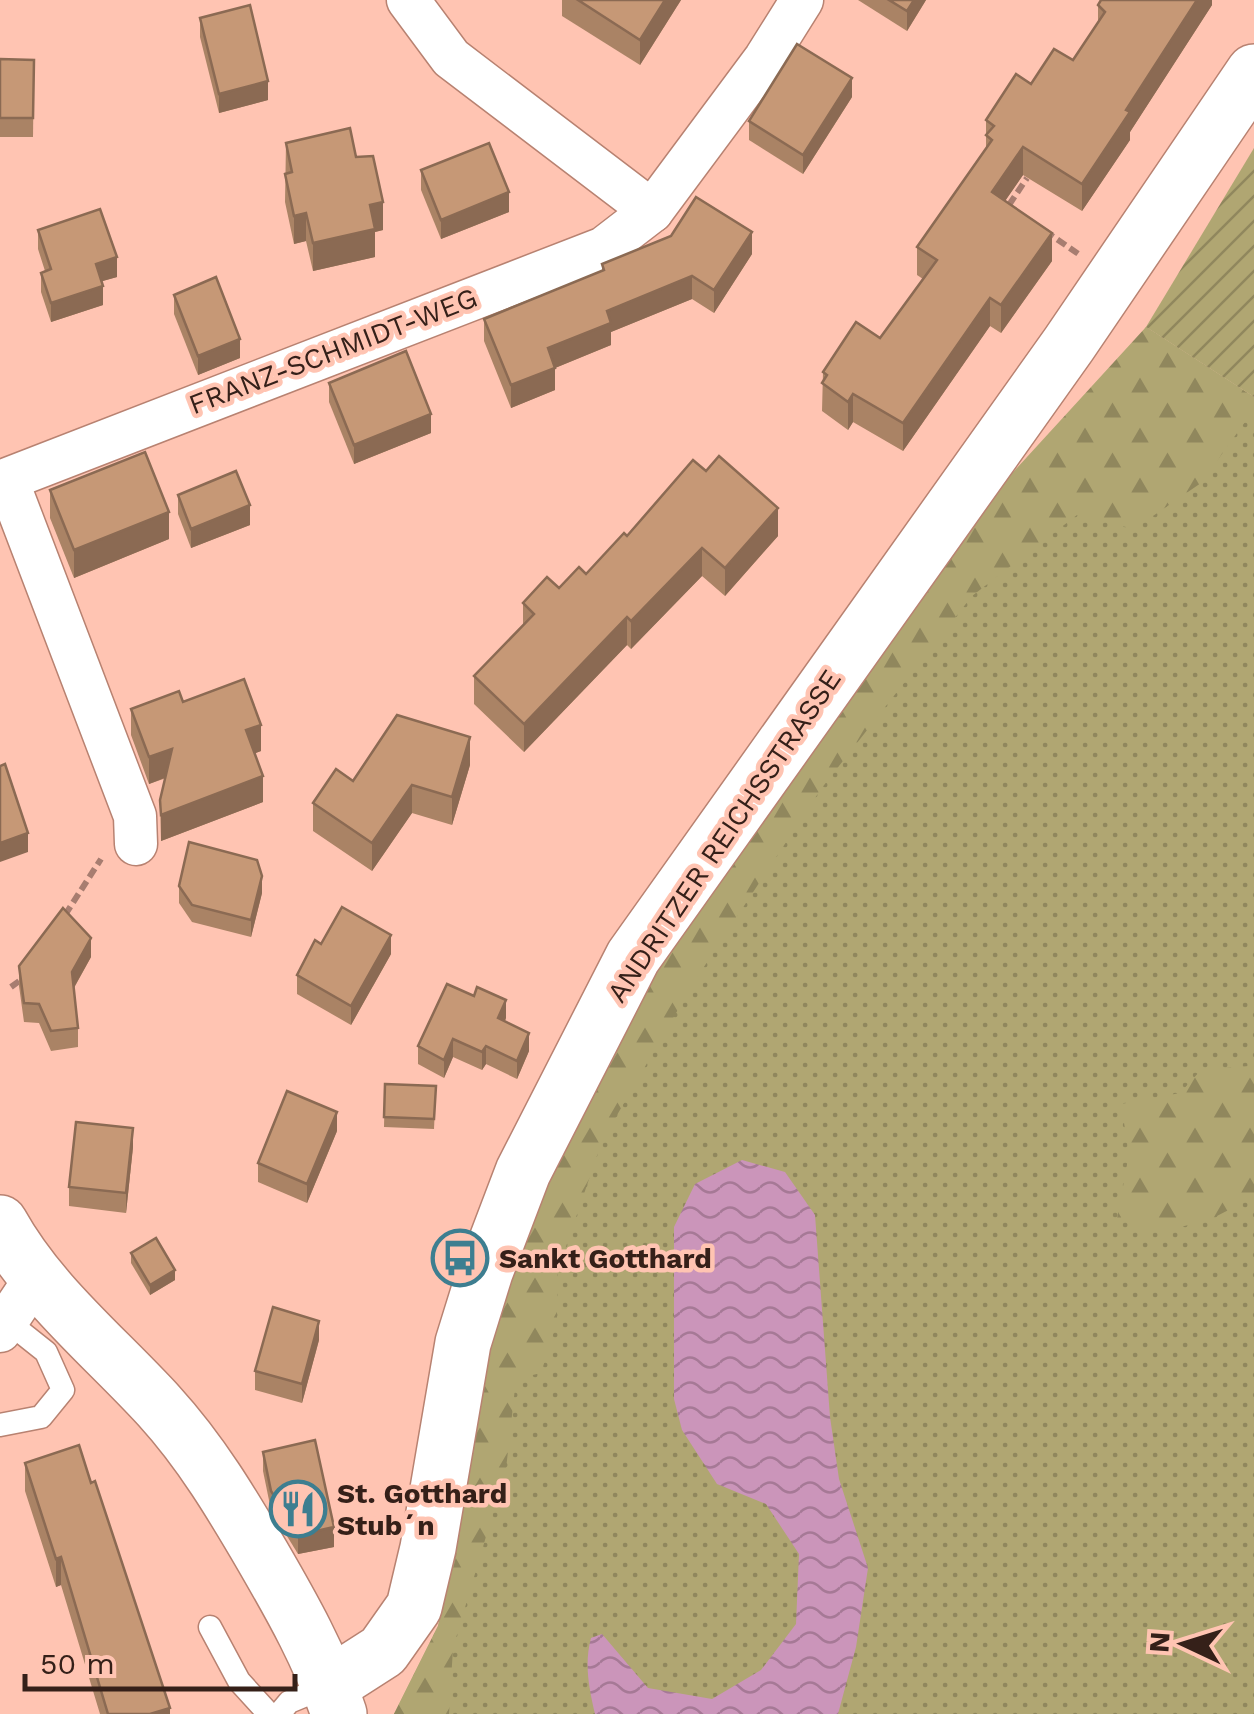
<svg xmlns="http://www.w3.org/2000/svg" width="1254" height="1714" viewBox="0 0 1254 1714" font-family="'Work Sans',sans-serif">
<style>
.grass{fill:url(#grass-dots)}
.forest{fill:url(#forest-firs)}
.garden{fill:url(#garden-furrows)}
.water{fill:url(#water-waves)}
.lines{fill:none;stroke-linecap:round;stroke-linejoin:round}
.lane-casing{stroke:#b88271;stroke-width:25}
.street-casing{stroke:#b88271;stroke-width:45}
.secondary-casing{stroke:#b88271;stroke-width:58}
.path{stroke:#a77d70;stroke-width:6;stroke-dasharray:10 5;stroke-linecap:butt}
.lane{stroke:#fff;stroke-width:22}
.street{stroke:#fff;stroke-width:42}
.secondary{stroke:#fff;stroke-width:55}
.wall{fill:#aa8365}
.shaded-wall{fill:#8b6a53}
.building{fill:#c69876;stroke:#8b6a53;stroke-width:2.5}
.labels{text-anchor:middle;dominant-baseline:central;stroke-width:9;stroke-linejoin:round;paint-order:stroke}
.street-label{font-size:28px;fill:#352019;stroke:#ffc4b2}
.poi-label{font-size:28px;font-weight:bold;fill:#352019;stroke:#ffc4b2;text-anchor:start}
</style>
<defs>
<pattern id="grass-dots" width="8" height="8" patternUnits="userSpaceOnUse" patternTransform="scale(2.5)"><rect width="8" height="8" fill="#b0a672"/><path d="M2 2h.1M6 6h.1" fill="none" stroke="#90875d" stroke-width="1.8" stroke-linecap="round"/></pattern>
<pattern id="forest-firs" width="22" height="20" patternUnits="userSpaceOnUse" patternTransform="scale(2.5)"><rect width="22" height="20" fill="#b0a672"/><path d="M5 1l3.5 6h-7zM16 11l3.5 6h-7z" fill="#90875d"/></pattern>
<pattern id="garden-furrows" width="10" height="10" patternUnits="userSpaceOnUse" patternTransform="scale(2.5)"><rect width="10" height="10" fill="#b0a672"/><path d="M-1 1l2-2M0 10L10 0M9 11l2-2" fill="none" stroke="#90875d"/></pattern>
<pattern id="water-waves" width="16" height="10" patternUnits="userSpaceOnUse" patternTransform="scale(2.5)"><rect width="16" height="10" fill="#cb95ba"/><path d="M0 5q4-4 8 0t8 0" fill="none" stroke="#a67996"/></pattern>
</defs>
<rect width="100%" height="100%" fill="#ffc4b2"/>
<polygon class="grass" points="1146,327 1254,397 1254,1714 394,1714 438,1626 543,1165"/>
<g class="forest">
<polygon points="1146,327 1254,397 1254,427 1245,422 1201,483 1134,529 1077,515 972,596 821,789 694,982 602,1141 557,1273 557,1322 541,1373 516,1379 506,1469 453,1648 449,1714 394,1714 438,1626 456,1557 468,1450 506,1264 658,959 949,542"/>
<polygon points="1249,1066 1254,1072 1254,1197 1211,1219 1158,1233 1117,1219 1129,1154 1121,1104 1180,1093 1201,1070"/>
</g>
<polygon class="garden" points="1254,148 1254,397 1146,327"/>
<path class="water" d="M742 1160 785 1172 815 1215 830 1417 839 1479 868 1568 856 1647 838 1714H595C589 1688 584 1664 591 1638L602 1634 648 1688 712 1699 761 1670 796 1624 799 1554 766 1504 717 1484 682 1430 674 1399V1227L695 1184Z"/>
<g class="lines">
<g class="lane-casing">
<g id="lane">
<polyline points="0,1425 41,1417 63,1390 46,1352 7,1321"/>
<polyline points="210,1627 239,1681 269,1714"/>
<polyline points="279,1714 289,1702 330,1685"/>
</g>
</g>
<g class="street-casing">
<g id="street">
<polyline points="408,0 451,58 652,211"/>
<polyline points="7,480 135,816 136,844"/>
<polyline points="0,482 604,248 652,211 765,59 802,0"/>
<polyline points="0,1331 35,1279"/>
</g>
</g>
<g class="secondary-casing">
<g id="secondary">
<path d="M0 1223C40 1295 104 1346 159 1406 201 1452 232 1504 263 1557 292 1607 321 1658 339 1714"/>
<polyline points="330,1685 383,1651 414,1607 428,1548 463,1343 485,1272 523,1172 633,957 1069,344 1254,72"/>
</g>
</g>
<g class="path">
<polyline points="1009,205 1027,178"/>
<polyline points="1045,231 1080,255"/>
<polyline points="65,915 101,859"/>
<polyline points="11,987 26,976"/>
</g>
<use href="#lane" class="lane"/>
<use href="#street" class="street"/>
<use href="#secondary" class="secondary"/>
</g>
<g class="wall">
<polygon points="562,0 681,0 640,65 562,16"/>
<polygon points="858,0 926,0 907,31"/>
<polygon points="1212,0 1212,5 1130,132 1130,140 1082,211 1023,175 1005,201 1052,261 1001,333 990,326 903,451 853,422 848,430 822,411 823,372 880,338 923,279 917,275 917,247 986,149 986,120 1031,84 1073,60 1098,23 1098,5"/>
<polygon points="200,18 268,100 219,113 200,37"/>
<polygon points="0,59 34,60 33,137 0,137"/>
<polygon points="852,97 803,174 749,140 749,121"/>
<polygon points="286,143 356,157 383,230 375,232 375,257 313,271 306,241 294,244 285,202"/>
<polygon points="421,170 509,212 441,239 421,190"/>
<polygon points="38,230 117,277 102,281 103,305 51,322 41,292 41,273 45,271 38,249"/>
<polygon points="752,254 714,313 692,299 611,332 611,345 555,368 555,390 511,408 484,341 484,319 602,271 602,264"/>
<polygon points="174,295 240,358 198,375 174,314"/>
<polygon points="329,383 431,433 354,464 329,402"/>
<polygon points="50,490 169,539 74,578 50,518"/>
<polygon points="178,495 250,525 191,548 178,514"/>
<polygon points="627,536 778,536 725,596 702,576 631,649 627,645 524,752 474,704 474,676 523,626 523,603 559,588 586,574"/>
<polygon points="183,702 261,751 255,753 263,802 161,841 160,800 166,778 149,784 131,735 131,709"/>
<polygon points="470,765 452,825 412,813 372,871 313,831 313,803 353,781"/>
<polygon points="179,886 262,893 251,937 192,922 179,903"/>
<polygon points="391,954 351,1025 297,994 297,975"/>
<polygon points="91,957 74,988 78,1028 78,1047 51,1051 39,1023 24,1022 19,986 19,966"/>
<polygon points="506,1018 505,1021 529,1051 517,1079 486,1064 482,1070 453,1057 444,1078 418,1064 418,1046"/>
<polygon points="385,1084 436,1086 434,1129 384,1127"/>
<polygon points="337,1131 307,1203 258,1182 258,1163"/>
<polygon points="133,1147 126,1213 69,1206 69,1187"/>
<polygon points="131,1253 175,1280 150,1295 131,1263"/>
<polygon points="319,1340 302,1403 255,1390 255,1371"/>
<polygon points="263,1452 334,1547 298,1554 271,1510 263,1471"/>
<polygon points="25,1463 170,1714 100,1714 61,1585 56,1587 25,1491"/>
</g>
<g class="shaded-wall">
<polygon points="665,0 681,0 640,65 640,40"/>
<polygon points="914,0 926,0 907,31 907,11"/>
<polygon points="1197,0 1212,0 1212,5 1130,132 1130,140 1082,211 1082,184 1126,110"/>
<polygon points="852,78 852,97 803,174 803,155"/>
<polygon points="268,81 268,100 219,113 219,94"/>
<polygon points="1023,147 1023,175 992,220 992,192"/>
<polygon points="509,192 509,212 441,239 441,220"/>
<polygon points="383,202 383,230 375,232 375,257 313,271 313,243 370,205"/>
<polygon points="306,213 306,241 294,244 294,216"/>
<polygon points="752,232 752,254 714,313 714,290"/>
<polygon points="1052,233 1052,261 1001,333 1001,305"/>
<polygon points="117,257 117,277 96,283 96,264"/>
<polygon points="692,276 692,299 611,332 611,345 555,368 555,390 511,408 511,385 548,348 607,311"/>
<polygon points="103,286 103,305 51,322 51,303"/>
<polygon points="990,298 990,326 903,451 903,423"/>
<polygon points="240,339 240,358 198,375 198,356"/>
<polygon points="853,394 853,422 848,430 848,402"/>
<polygon points="431,414 431,433 354,464 354,445"/>
<polygon points="250,505 250,525 191,548 191,529"/>
<polygon points="778,508 778,536 725,596 725,568"/>
<polygon points="169,512 169,539 74,578 74,550"/>
<polygon points="702,548 702,576 631,649 631,621"/>
<polygon points="627,617 627,645 524,752 524,724"/>
<polygon points="261,725 261,751 246,757 246,730"/>
<polygon points="470,737 470,765 452,825 452,797"/>
<polygon points="172,749 172,775 149,784 149,757"/>
<polygon points="263,776 263,802 161,841 161,815"/>
<polygon points="412,785 412,813 372,871 372,843"/>
<polygon points="28,833 28,852 0,862 0,843"/>
<polygon points="262,876 262,893 251,937 251,920"/>
<polygon points="391,935 391,954 351,1025 351,1006"/>
<polygon points="91,938 91,957 72,991 72,972"/>
<polygon points="506,1000 506,1018 498,1036 498,1018"/>
<polygon points="529,1033 529,1051 517,1079 517,1061"/>
<polygon points="453,1039 453,1057 444,1078 444,1060"/>
<polygon points="486,1046 486,1064 482,1070 482,1052"/>
<polygon points="337,1112 337,1131 307,1203 307,1184"/>
<polygon points="133,1128 133,1147 126,1213 126,1193"/>
<polygon points="175,1270 175,1280 150,1295 150,1285"/>
<polygon points="319,1321 319,1340 302,1403 302,1384"/>
<polygon points="334,1527 334,1547 298,1554 298,1535"/>
<polygon points="61,1557 61,1585 56,1587 56,1559"/>
<polygon points="170,1708 170,1714 150,1714"/>
</g>
<g class="building">
<polygon points="578,0 665,0 640,40"/>
<polygon points="889,0 914,0 907,11"/>
<polygon points="1101,0 1197,0 1126,110 1130,112 1082,184 1023,147 992,192 1052,233 1001,305 990,298 903,423 853,394 848,402 822,383 827,375 823,372 856,322 880,338 937,260 917,247 992,140 986,135 994,126 986,120 1016,74 1031,84 1054,49 1073,60 1105,12 1098,5"/>
<polygon points="250,5 268,81 219,94 200,18"/>
<polygon points="797,44 852,78 803,155 749,121"/>
<polygon points="0,59 34,60 33,118 0,118"/>
<polygon points="350,128 356,157 373,156 383,202 370,205 375,229 313,243 306,213 294,216 285,174 292,172 286,143"/>
<polygon points="489,143 509,192 441,220 421,170"/>
<polygon points="696,197 752,232 714,290 692,276 607,311 611,323 548,348 555,368 511,385 484,319 604,270 602,264 671,236"/>
<polygon points="100,209 117,257 96,264 103,286 51,303 41,273 51,269 38,230"/>
<polygon points="216,277 240,339 198,356 174,295"/>
<polygon points="406,351 431,414 354,445 329,383"/>
<polygon points="145,452 169,512 74,550 50,490"/>
<polygon points="719,456 778,508 725,568 702,548 631,621 627,617 524,724 474,676 534,614 523,603 547,577 559,588 579,567 586,574 624,533 627,536 693,460 706,471"/>
<polygon points="236,471 250,505 191,529 178,495"/>
<polygon points="244,679 261,725 246,730 263,776 161,815 160,800 172,749 149,757 131,709 179,691 183,702"/>
<polygon points="397,715 470,737 452,797 412,785 372,843 313,803 336,769 353,781"/>
<polygon points="5,764 28,833 0,843 0,766"/>
<polygon points="189,842 257,860 262,876 251,920 192,905 179,886"/>
<polygon points="342,907 391,935 351,1006 297,975 315,940 321,944"/>
<polygon points="63,908 91,938 72,972 78,1028 51,1031 39,1004 24,1003 19,966"/>
<polygon points="447,984 474,996 477,987 506,1000 498,1018 529,1033 517,1061 486,1046 482,1052 453,1039 444,1060 418,1046"/>
<polygon points="385,1084 436,1086 434,1119 384,1117"/>
<polygon points="287,1091 337,1112 307,1184 258,1163"/>
<polygon points="76,1122 133,1128 126,1193 69,1187"/>
<polygon points="156,1238 175,1270 150,1285 131,1253"/>
<polygon points="273,1307 319,1321 302,1384 255,1371"/>
<polygon points="315,1440 334,1527 298,1535 271,1491 263,1452"/>
<polygon points="79,1445 91,1483 95,1481 170,1708 150,1714 108,1714 61,1557 56,1559 25,1463"/>
</g>
<defs>
<g id="bus-ring" transform="scale(2.875)"><circle r="9.5" fill="#ffc4b2" stroke="#3d7e90" stroke-width="1.5"/><path d="M-5-6H5V4H4V6H2V4H-2V6H-4V4H-5ZM-3.5-4V0h7V-4ZM-3.5 1.2v1.5H-2V1.2ZM2 1.2v1.5H3.5V1.2Z" fill="#3d7e90"/></g>
<g id="restaurant-ring" transform="scale(2.875)"><circle r="9.5" fill="#ffc4b2" stroke="#3d7e90" stroke-width="1.5"/><path d="M-5-6h1v4h1v-4h1v4h1v-4h1v5L-1.5 .5V6h-2V.5L-5-1ZM5-6V6H3V1.5H1.5Q1.5-4 5-6Z" fill="#3d7e90"/></g>
</defs>
<g fill-rule="evenodd">
<use href="#bus-ring" x="460" y="1258"/>
<use href="#restaurant-ring" x="298" y="1509"/>
</g>
<g class="labels">
<g class="street-label">
<text transform="translate(333 351) rotate(-21)">FRANZ-SCHMIDT-WEG</text>
<text transform="translate(724 836) rotate(-56)">ANDRITZER REICHSSTRASSE</text>
</g>
<g class="poi-label">
<text x="499" y="1258">Sankt Gotthard</text>
<text x="337" y="1493">St. Gotthard<tspan x="337" dy="32">Stub´n</tspan></text>
</g>
</g>
<g transform="translate(1184 1644) rotate(274)" stroke="#ffc4b2" stroke-width="8" paint-order="stroke">
<path d="M0-8L18 38L0 25L-18 38Z" fill="#352019"/>
<text y="-15" font-size="28" font-weight="bold" text-anchor="middle" fill="#352019">N</text>
</g>
<path d="M25 1674v15h270v-15" fill="none" stroke="#352019" stroke-width="5"/>
<text x="40" y="1674" font-size="30" fill="#352019" stroke="#ffc4b2" stroke-width="8" paint-order="stroke">50 m</text>
</svg>
